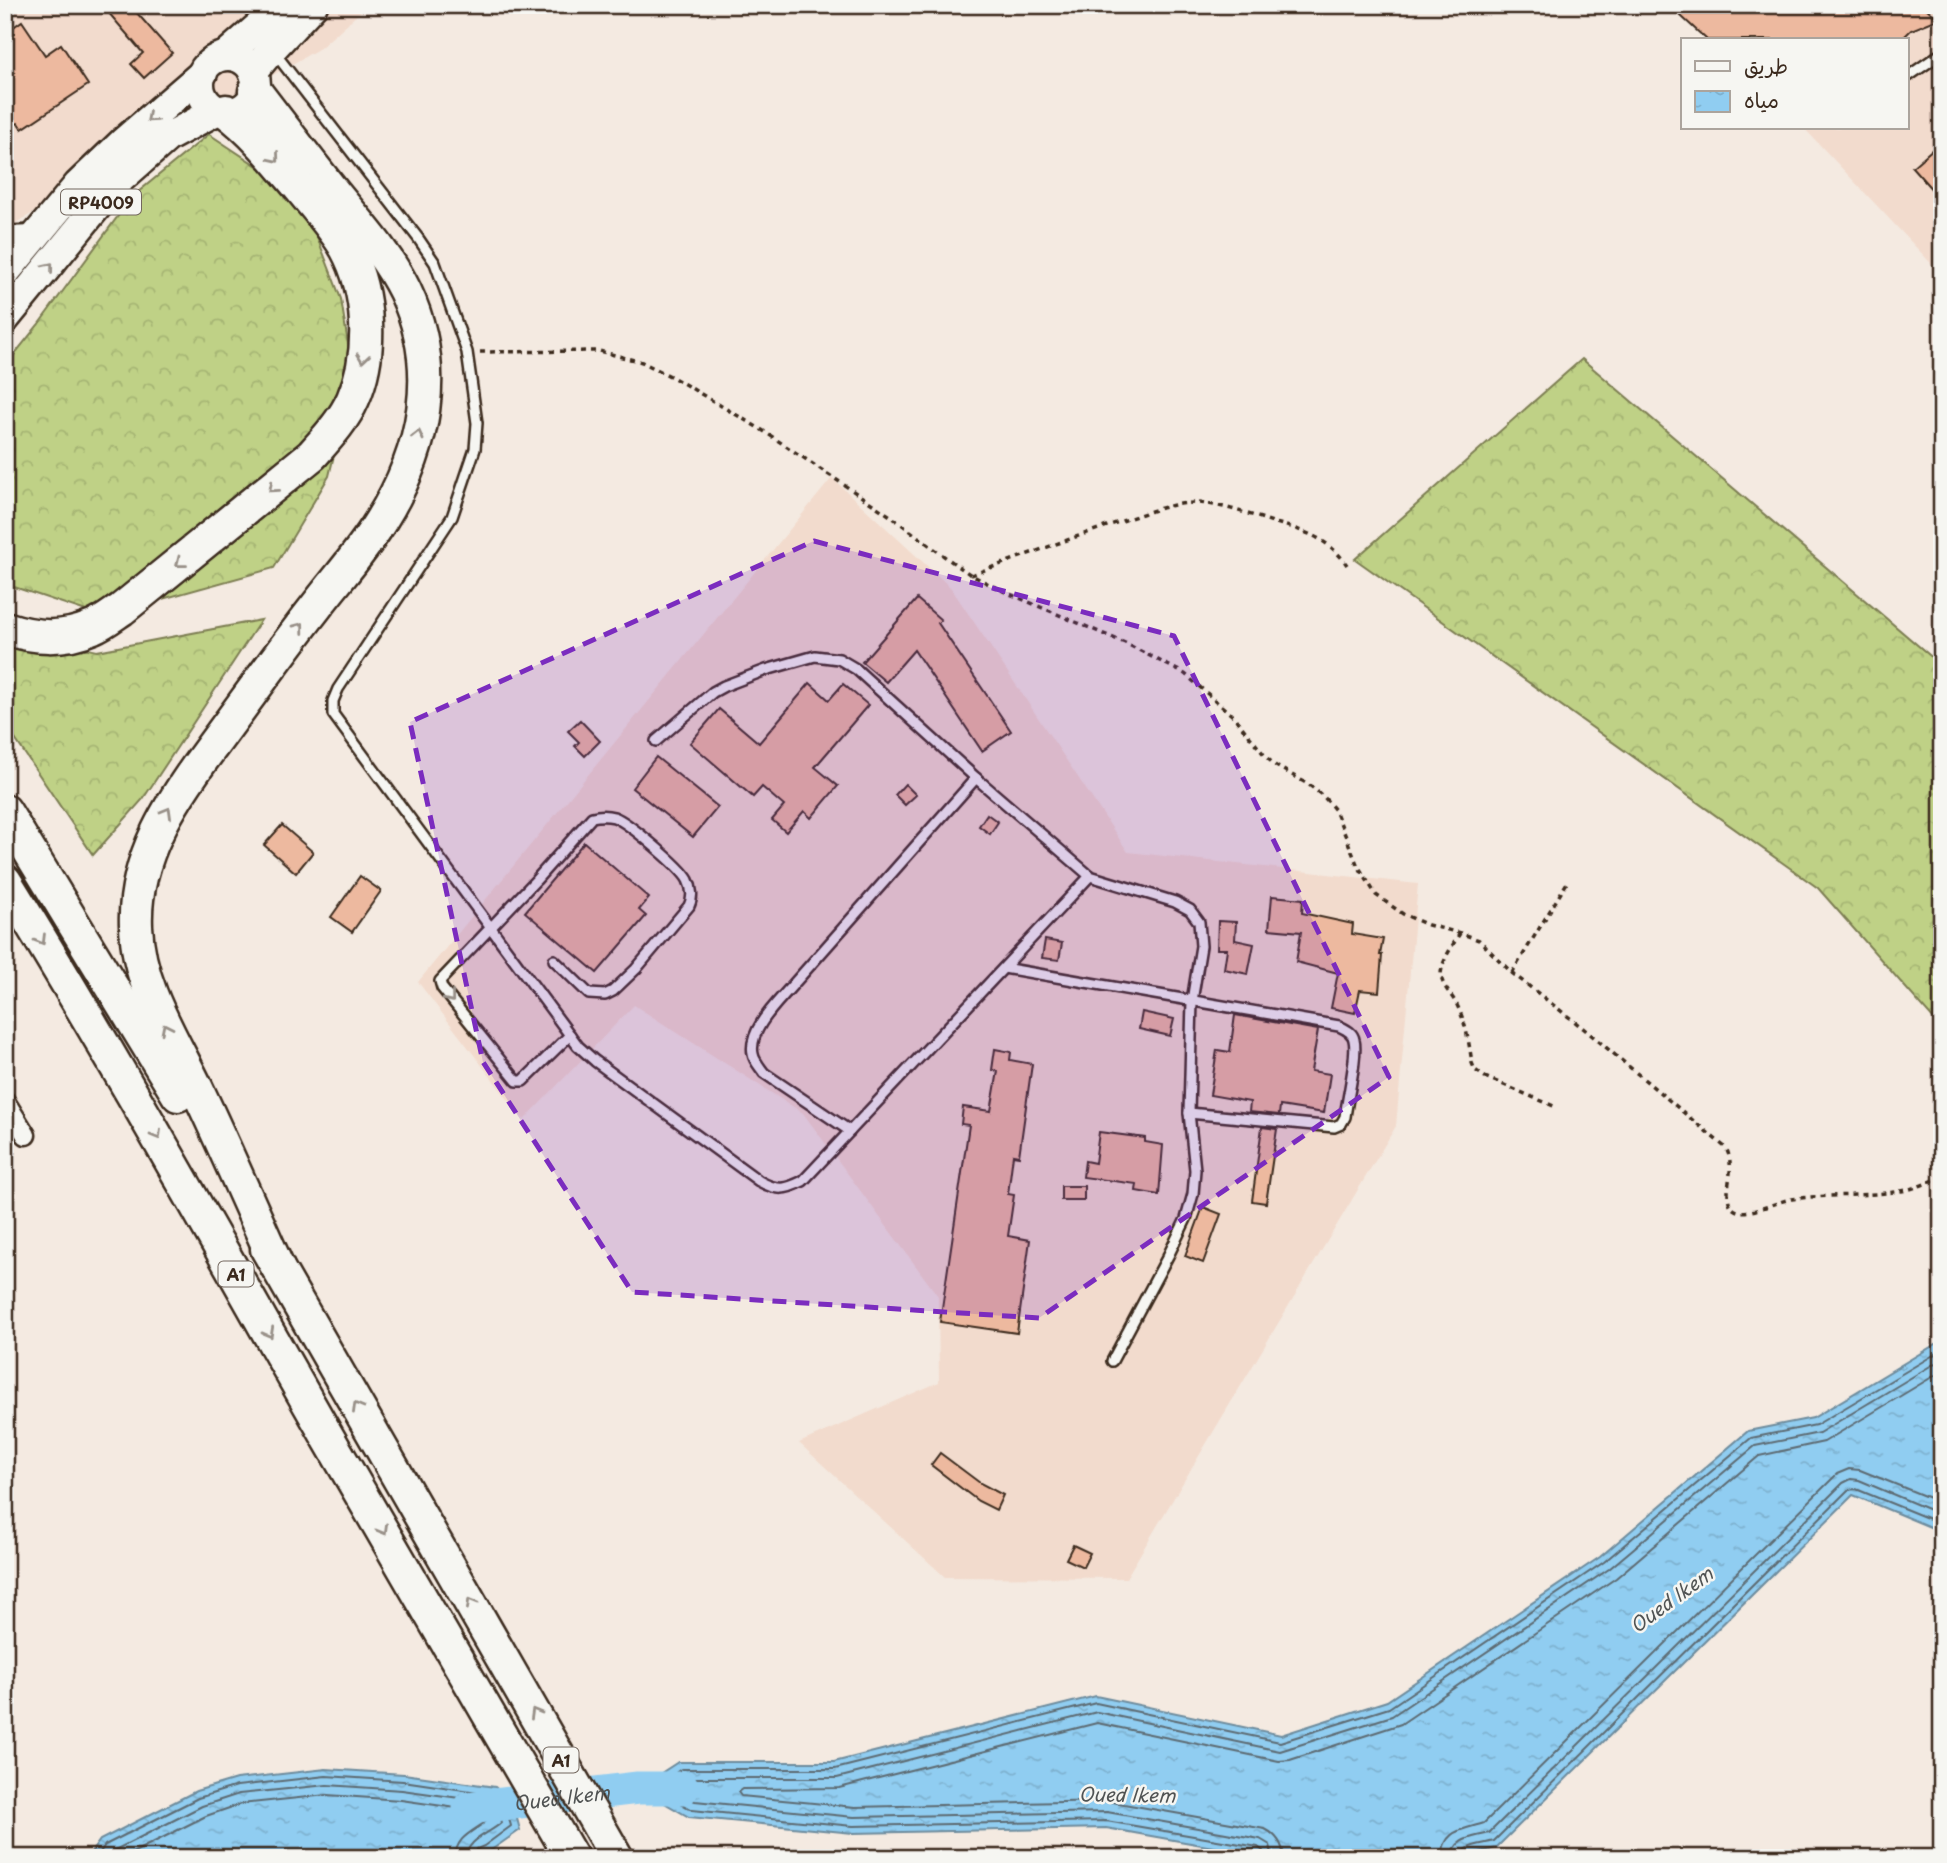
<svg xmlns="http://www.w3.org/2000/svg" width="1947" height="1863" viewBox="0 0 1947 1863" font-family="'Playpen Sans','Playpen Sans Arabic',sans-serif">
<style>
.built{fill:#f2dbcd}
.forest{fill:url(#forest-crowns);stroke:#7d7e52;stroke-width:2}
.water{fill:url(#water-ripples);stroke:#6e8c9d;stroke-width:2}
.lines{fill:none;stroke-linecap:round;stroke-linejoin:round}
.shore{stroke:#5d6b72;stroke-width:2}
.river{stroke:#90cdf1;stroke-width:33}
.building{fill:#edb99f;stroke:#3b2a1e;stroke-width:2}
.lane-casing{stroke:#3b2a1e;stroke-width:14}
.street-casing{stroke:#3b2a1e;stroke-width:23}
.secondary-casing{stroke:#3b2a1e;stroke-width:30}
.primary-casing{stroke:#3b2a1e;stroke-width:33}
.highway-casing{stroke:#3b2a1e;stroke-width:37}
.path{stroke:#3b2a1e;stroke-width:3.5;stroke-dasharray:5 5;stroke-linecap:butt}
.lane{stroke:#f6f6f2;stroke-width:9}
.street{stroke:#f6f6f2;stroke-width:18}
.secondary{stroke:#f6f6f2;stroke-width:24}
.primary{stroke:#f6f6f2;stroke-width:28}
.highway{stroke:#f6f6f2;stroke-width:32}
.oneway{stroke:#989088}
.marked{fill:#7b2cbf;fill-opacity:0.2;stroke:#7b2cbf;stroke-width:5;stroke-dasharray:14 9;stroke-linejoin:round}
.labels{text-anchor:middle;dominant-baseline:central;stroke-width:5;stroke-linejoin:round;paint-order:stroke}
.shield{fill:#f6f6f2;stroke:#73675e;stroke-width:2}
.shield-label{font-size:16px;font-weight:bold;fill:#3b2a1e}
.water-label{font-size:19px;font-style:italic;fill:#505353;stroke:#f6f6f2}
</style>
<defs>
<pattern id="forest-crowns" width="20" height="18" patternUnits="userSpaceOnUse" patternTransform="scale(1.75)"><rect width="20" height="18" fill="#bfd186"/><path d="M2 6a3 3 0 1 1 6 0M12 15a3 3 0 1 1 6 0" fill="none" stroke="#a5b473"/></pattern>
<pattern id="water-ripples" width="26" height="14" patternUnits="userSpaceOnUse" patternTransform="scale(1.75)"><rect width="26" height="14" fill="#90cdf1"/><path d="M2 4q2-2 4 0t4 0M15 11q2-2 4 0t4 0" fill="none" stroke="#7db0ce"/></pattern>
</defs>
<rect width="100%" height="100%" fill="#f4eae1"/>
<filter id="ink" filterUnits="userSpaceOnUse"><feTurbulence type="fractalNoise" baseFrequency=".0143" numOctaves="2"/><feDisplacementMap in="SourceGraphic" scale="14" xChannelSelector="R" yChannelSelector="G"/><feConvolveMatrix kernelMatrix="1 2 1 2 8 2 1 2 1" color-interpolation-filters="sRGB"/></filter>
<g filter="url(#ink)">
<g class="built">
<polygon points="5,5 368,5 320,48 5,229"/>
<polygon points="1688,5 1942,5 1942,275 1804,128 1907,128 1907,40 1721,40"/>
<polygon points="832,478 951,588 1128,852 1418,884 1396,1126 1126,1578 945,1577 799,1443 939,1382 938,1296 803,1113 634,1005 524,1120 418,982"/>
</g>
<g class="forest">
<polygon points="209,134 301,195 341,299 353,376 329,476 274,568 101,616 5,584 5,366 38,325 132,197"/>
<polygon points="1582,359 1942,666 1942,1029 1818,888 1355,559"/>
<polygon points="261,620 143,799 93,855 5,724 5,630 97,651"/>
</g>
<g class="water">
<polygon points="1942,1343 1942,1532 1853,1495 1496,1848 1455,1858 1275,1858 1106,1828 853,1833 689,1817 638,1788 678,1762 834,1762 1096,1696 1281,1735 1387,1701 1600,1557 1748,1431 1813,1418 1936,1344"/>
<polygon points="326,1769 404,1774 495,1787 513,1803 520,1830 487,1853 470,1858 87,1858 100,1840 196,1791 236,1779"/>
</g>
<g class="lines">
<g class="shore">
<polyline points="96,1858 105,1845 198,1798 237,1786 326,1776 403,1781 491,1794 506,1807 511,1826 484,1846 477,1849 474,1858"/>
<path d="M106 1858 111 1852 202 1806 239 1794 327 1785 402 1790 488 1802 499 1812 501 1823C489 1834 467 1839 466 1858"/>
<path d="M122 1858 206 1816 241 1804 327 1795 401 1800 484 1812 488 1816V1820C473 1832 456 1836 455 1858"/>
<polyline points="1264,1858 1263,1851 1258,1847 1106,1821 853,1826 692,1810 657,1790 655,1787 681,1769 835,1769 1096,1703 1280,1742 1389,1708 1604,1562 1751,1438 1816,1425 1942,1350"/>
<polyline points="1273,1858 1270,1845 1260,1839 1107,1812 854,1817 695,1801 673,1790 672,1786 683,1778 837,1778 1097,1712 1280,1751 1392,1716 1609,1569 1755,1446 1819,1433 1942,1359"/>
<path d="M1284 1858C1283 1844 1277 1835 1265 1829L1107 1801 855 1807 741 1796 738 1792 742 1789 839 1788 1097 1723 1279 1761 1290 1760 1401 1724 1616 1578 1759 1456 1824 1442 1942 1371"/>
<path d="M1442 1858C1443 1829 1463 1830 1484 1823L1837 1474 1849 1469 1860 1470 1942 1503"/>
<path d="M1452 1858C1454 1837 1473 1838 1489 1833L1843 1483 1851 1479 1859 1480 1942 1515"/>
<path d="M1461 1858C1463 1844 1482 1845 1494 1841L1848 1490 1856 1489 1942 1524"/>
</g>
<path class="river" id="s1" d="M469 1808 638 1788H683"/>
</g>
<g class="building">
<polygon points="102,5 130,5 172,53 144,78 131,64 143,53"/>
<polygon points="1669,5 1923,5 1938,19 1911,30 1901,40 1707,40"/>
<polygon points="22,21 45,55 61,44 88,85 22,129 18,123 5,131 5,33"/>
<polygon points="1942,141 1942,201 1912,167"/>
<polygon points="917,599 941,620 938,623 1011,731 982,751 914,650 886,682 862,662"/>
<polygon points="810,683 829,700 843,684 868,705 815,767 838,786 811,818 804,811 786,832 772,820 784,806 762,787 753,797 690,743 719,709 759,743"/>
<polygon points="580,720 600,741 585,756 575,746 579,742 568,731"/>
<polygon points="656,757 718,807 693,837 632,788"/>
<polygon points="905,784 916,795 905,805 895,795"/>
<polygon points="987,814 998,822 990,834 979,826"/>
<polygon points="282,825 313,852 296,873 264,845"/>
<polygon points="584,842 649,898 639,910 646,916 597,973 525,912"/>
<polygon points="360,876 381,891 352,932 331,917"/>
<polygon points="1272,896 1303,899 1302,913 1353,924 1352,934 1383,939 1380,955 1382,955 1379,992 1360,990 1355,1013 1331,1008 1338,973 1296,962 1301,932 1269,929"/>
<polygon points="1218,921 1236,922 1235,940 1254,944 1248,974 1224,969 1227,949 1217,949"/>
<polygon points="1045,940 1062,943 1059,960 1042,958"/>
<polygon points="1142,1012 1174,1019 1170,1036 1139,1029"/>
<polygon points="1235,1015 1318,1030 1311,1071 1330,1074 1324,1113 1280,1106 1279,1115 1249,1112 1250,1102 1210,1095 1217,1050 1230,1052"/>
<polygon points="995,1049 1011,1052 1010,1060 1032,1064 1019,1156 1013,1155 1008,1194 1014,1195 1008,1236 1030,1240 1017,1333 940,1322 969,1125 961,1124 963,1107 991,1111 998,1071 992,1070"/>
<polygon points="1262,1127 1277,1129 1266,1203 1252,1201"/>
<polygon points="1099,1132 1145,1138 1145,1142 1163,1145 1159,1195 1136,1191 1137,1184 1083,1177 1085,1161 1095,1163"/>
<rect x="1061" y="1186" width="23" height="14"/>
<polygon points="1203,1207 1221,1214 1203,1263 1185,1256"/>
<polygon points="940,1453 980,1483 1003,1495 996,1510 978,1501 931,1465"/>
<polygon points="1073,1545 1090,1553 1083,1567 1066,1559"/>
</g>
<g class="lines">
<g class="lane-casing">
<g id="lane">
<path d="M274 52 418 238 435 263 467 352 477 423 475 449 452 517 338 689 333 701V714L578 1046 595 1061 759 1181C777 1191 785 1190 803 1181L1090 876"/>
<polyline points="1907,77 1942,53"/>
<path d="M656 741 713 692 724 686 766 670 815 656 839 659 856 669 976 778 790 988C776 1004 748 1031 753 1054 754 1061 760 1067 764 1073L850 1131"/>
<polyline points="976,778 1090,876 1175,902 1190,910 1199,922 1201,946 1192,1001 1189,1113 1195,1170 1193,1194 1186,1219 1168,1256 1112,1361"/>
<path d="M554 960 589 994 605 995 613 991 636 969 689 906C693 898 692 888 688 880 681 867 628 822 614 817 606 815 600 815 592 817L536 880 440 981 442 988 517 1081H523L570 1035"/>
<path d="M1004 968 1339 1026C1345 1029 1353 1032 1354 1040 1358 1055 1347 1100 1345 1117L1341 1124 1334 1127 1189 1113"/>
</g>
</g>
<g class="street-casing">
<polyline id="street" points="5,1101 26,1135"/>
</g>
<g class="secondary-casing">
<polyline id="secondary" points="5,239 36,238"/>
</g>
<g class="primary-casing">
<g id="primary">
<polyline points="225,56 283,5"/>
<circle cx="228" cy="84" r="28"/>
<polyline points="253,72 272,49 313,5"/>
<polyline points="5,273 78,185 123,142 203,73"/>
<polyline points="5,319 117,182 168,137 218,110"/>
</g>
</g>
<g class="highway-casing">
<g id="highway">
<path d="M255 91C281 125 307 159 334 193 359 224 387 254 405 291 442 369 425 451 380 522 361 553 337 579 315 608 279 654 245 702 210 749 172 800 133 859 136 926 138 986 172 1037 197 1089 225 1148 251 1208 278 1268"/>
<path d="M5 628C35 638 63 640 93 627 103 623 113 615 122 609L312 455C327 438 344 420 353 399 373 353 370 292 346 248 333 226 316 208 300 188 277 161 255 133 226 111"/>
<polyline points="5,811 178,1095"/>
<path d="M5 881C119 1065 223 1254 330 1441 410 1580 492 1718 572 1858"/>
<polyline points="267,1249 617,1858"/>
</g>
</g>
<g class="path">
<path d="M480 352 599 351 642 362 674 378 762 430 889 515 948 559 971 575 1003 591 1125 643 1185 674 1234 717 1266 757 1276 766 1308 784 1324 797 1335 810 1357 864 1376 895 1403 914 1428 925 1460 933 1479 940 1512 973 1583 1028 1726 1148C1737 1169 1722 1192 1731 1206 1740 1222 1778 1200 1792 1199 1828 1194 1865 1197 1901 1191 1914 1189 1929 1182 1942 1177"/>
<path d="M971 575C1021 557 1071 538 1122 521 1146 513 1172 502 1199 503 1225 505 1251 515 1276 523 1307 532 1328 538 1347 565"/>
<path d="M1460 933C1453 945 1442 960 1441 974 1441 985 1451 994 1456 1003 1466 1022 1469 1043 1472 1063L1475 1070 1485 1077 1556 1107"/>
<polyline points="1512,973 1568,881"/>
</g>
<use href="#lane" class="lane"/>
<use href="#street" class="street"/>
<use href="#secondary" class="secondary"/>
<use href="#primary" class="primary"/>
<use href="#highway" class="highway"/>
</g>
<defs><path id="oneway-chevron" d="M-2-3.5L2.5 0L-2 3.5" fill="none" stroke-width="1.6" stroke-linecap="round" stroke-linejoin="round" transform="scale(1.75)"/></defs>
<g class="oneway">
<use href="#oneway-chevron" transform="translate(151 118) rotate(139)"/>
<use href="#oneway-chevron" transform="translate(275 158) rotate(50)"/>
<use href="#oneway-chevron" transform="translate(49 267) rotate(-51)"/>
<use href="#oneway-chevron" transform="translate(363 358) rotate(98)"/>
<use href="#oneway-chevron" transform="translate(418 435) rotate(-76)"/>
<use href="#oneway-chevron" transform="translate(273 488) rotate(140)"/>
<use href="#oneway-chevron" transform="translate(180 563) rotate(142)"/>
<use href="#oneway-chevron" transform="translate(300 627) rotate(-53)"/>
<use href="#oneway-chevron" transform="translate(167 812) rotate(-60)"/>
<use href="#oneway-chevron" transform="translate(41 940) rotate(59)"/>
<use href="#oneway-chevron" transform="translate(450 998) rotate(51)"/>
<use href="#oneway-chevron" transform="translate(166 1028) rotate(-116)"/>
<use href="#oneway-chevron" transform="translate(157 1135) rotate(60)"/>
<use href="#oneway-chevron" transform="translate(269 1333) rotate(61)"/>
<use href="#oneway-chevron" transform="translate(357 1407) rotate(-120)"/>
<use href="#oneway-chevron" transform="translate(383 1530) rotate(60)"/>
<use href="#oneway-chevron" transform="translate(471 1603) rotate(-120)"/>
<use href="#oneway-chevron" transform="translate(535 1713) rotate(-120)"/>
</g>
</g>
<path class="marked" d="M814 541 1174 636 1389 1077 1039 1318 632 1292 483 1062 410 722Z"/>
<g class="labels">
<g class="shield">
<rect x="61" y="189.5" width="80" height="25" rx="5"/>
<rect x="218.5" y="1261.5" width="35" height="25" rx="5"/>
<rect x="543.5" y="1747.5" width="35" height="25" rx="5"/>
</g>
<g class="shield-label">
<text x="101" y="202">RP4009</text>
<text x="236" y="1274">A1</text>
<text x="561" y="1760">A1</text>
</g>
<g class="water-label">
<text transform="translate(1671 1599) rotate(-36)">Oued Ikem</text>
<text transform="translate(1127 1794) rotate(1)">Oued Ikem</text>
<text stroke="none"><textPath href="#s1" startOffset="93">Oued Ikem</textPath></text>
</g>
</g>
<rect width="1947" height="1863" fill="none" stroke="#f6f6f2" stroke-width="28"/>
<rect x="14" y="14" width="1919" height="1835" fill="none" stroke="#3b2a1e" stroke-width="2.5" filter="url(#ink)"/>
<rect x="1681" y="38" width="228" height="91" fill="#f6f6f2" stroke="#aba49d" stroke-width="2"/>
<rect x="1695" y="61" width="35" height="10" fill="#f6f6f2" stroke="#aba49d" stroke-width="2"/>
<text x="1744" y="74" font-size="21" fill="#3b2a1e">طريق</text>
<rect x="1695" y="91" width="35" height="21" fill="url(#water-ripples)" stroke="#aba49d" stroke-width="2"/>
<text x="1744" y="108" font-size="21" fill="#3b2a1e">مياه</text>
</svg>
